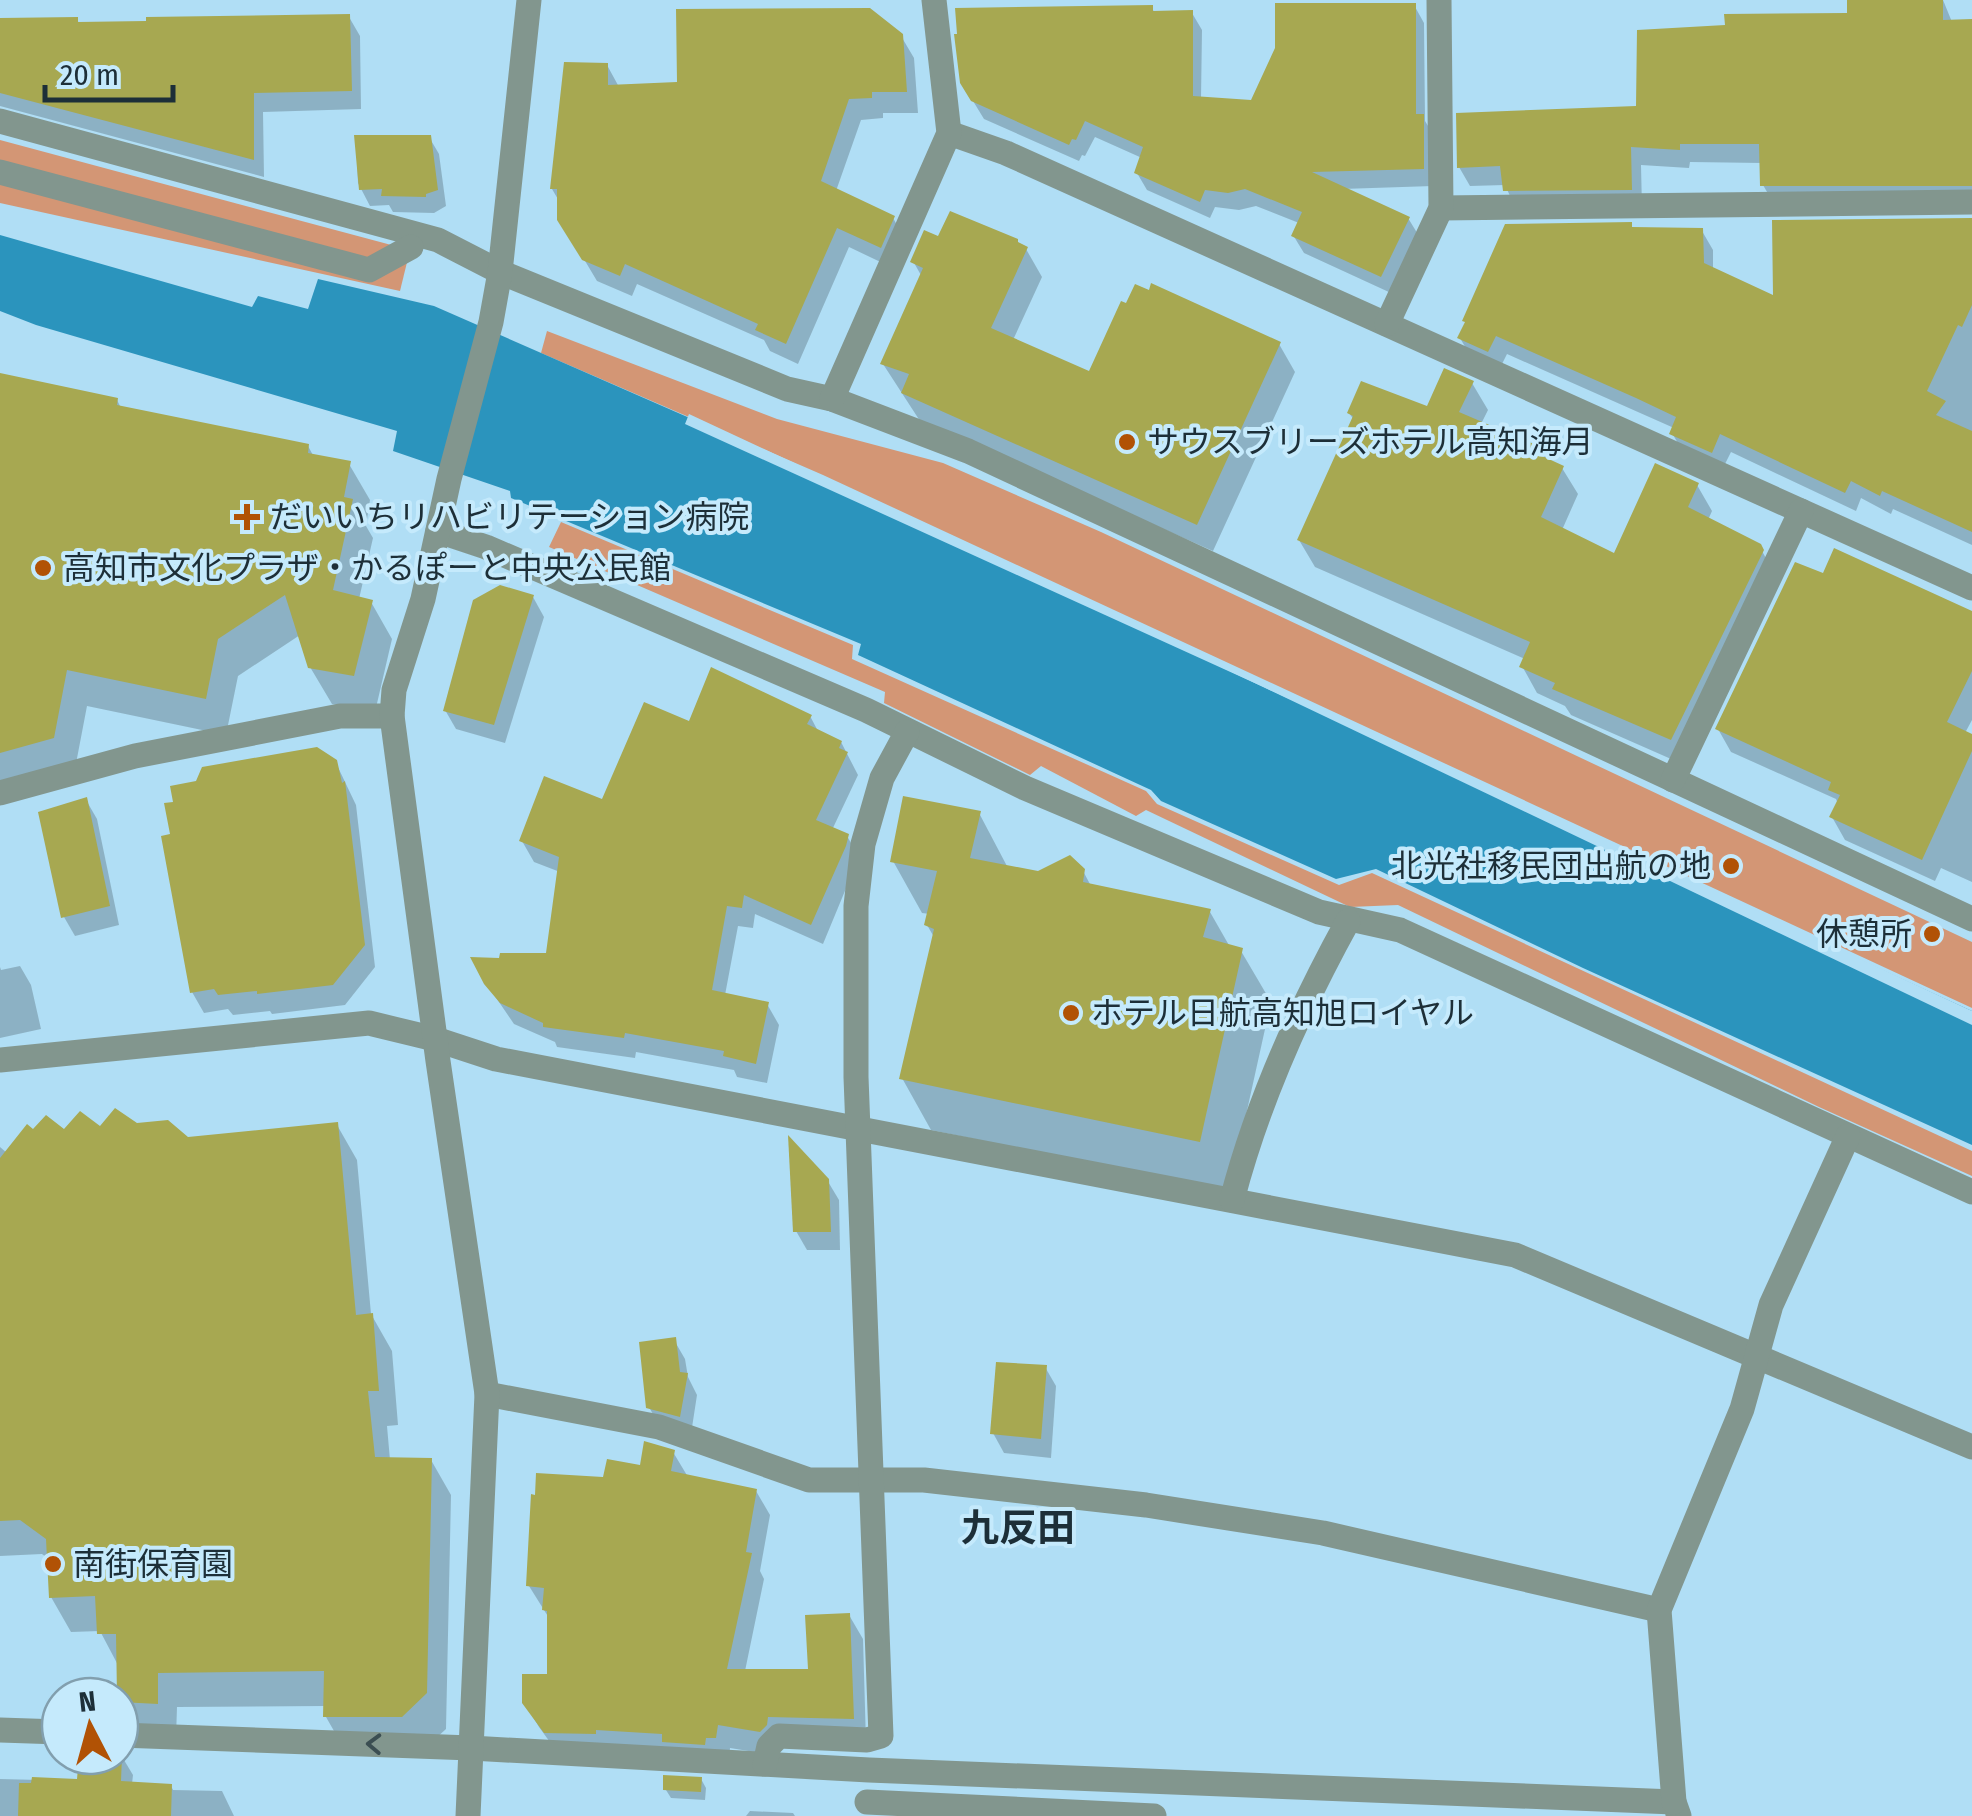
<svg xmlns="http://www.w3.org/2000/svg" width="1972" height="1816" viewBox="0 0 1972 1816" font-family="'Fira Sans Condensed','Noto Sans JP',sans-serif">
<style>
.green{fill:#d39675}
.water{fill:#2b94bd}
.pier{fill:#b0def5}
.shadow{fill:#0003}
.building{fill:#a7a851}
.lines{fill:none;stroke-linecap:round;stroke-linejoin:round}
.minor{stroke:#82968e;stroke-width:25}
.oneway{stroke:#3b4e52}
.poi-dot{fill:#b15205;stroke:#c5eafc;stroke-width:4}
.labels{text-anchor:middle;dominant-baseline:central;stroke-width:8;stroke-linejoin:round;paint-order:stroke}
.poi-label{font-size:32px;fill:#1d2f38;stroke:#c5eafc;text-anchor:start}
.quarter-label{font-size:38px;font-weight:bold;fill:#1d2f38;stroke:#c5eafc}
</style>
<rect width="100%" height="100%" fill="#b0def5"/>
<g class="green">
<polygon points="0,140 410,250 400,291 0,203"/>
<polygon points="547,331 777,419 943,463 1101,532 1972,942 1972,1008 823,475 541,353"/>
<polygon points="561,522 853,645 852,659 1146,791 1157,804 1339,885 1372,873 1972,1151 1972,1176 1819,1107 1398,905 1350,907 1146,810 1136,816 1041,766 1030,775 884,703 885,692 549,547"/>
</g>
<polygon class="water" points="0,235 252,307 258,296 308,309 318,279 434,306 781,458 1259,685 1972,1011 1972,1145 1583,968 1376,869 1336,879 1161,801 1151,790 858,655 861,644 511,498 510,491 393,451 397,431 36,325 0,311"/>
<polygon class="pier" points="689,414 1972,1011 1972,1025 1259,685 685,424"/>
<g class="shadow">
<polygon points="1943,0 1952,22 1972,22 1972,204 1774,204 1763,185 1762,163 1690,162 1689,168 1641,165 1642,208 1516,209 1505,185 1470,186 1459,167 1638,109 1849,15"/>
<polygon points="1414,5 1424,23 1425,121 1433,134 1433,186 1342,189 1408,218 1419,236 1391,293 1304,253 1293,235 1299,223 1256,206 1239,210 1215,207 1210,218 1147,190 1137,173 1142,158 1095,137 1085,156 1082,155 1079,161 984,119 962,83 1151,7 1155,13 1192,13 1202,30 1201,99 1252,103"/>
<polygon points="349,17 360,36 361,109 263,112 264,177 0,106 0,21 77,20 80,24"/>
<polygon points="901,36 914,58 918,113 883,113 883,118 861,120 836,191 893,218 905,239 893,268 849,247 798,364 770,351 764,340 637,284 632,296 597,281 560,219 559,201 552,189 607,65 619,87 679,84"/>
<polygon points="429,137 439,154 446,206 434,213 393,212 389,205 370,206 358,183 356,138"/>
<polygon points="1972,221 1972,545 1893,509 1891,514 1861,498 1856,511 1731,452 1722,470 1683,452 1672,433 1674,428 1507,354 1499,370 1471,357 1460,338 1631,225 1634,230 1702,231 1713,250 1713,270 1776,299"/>
<polygon points="939,240 1026,249 1042,277 1013,340 1090,374 1279,344 1295,372 1213,551 920,421 883,364 922,277 913,261"/>
<polygon points="0,376 117,400 121,408 308,446 314,457 349,464 370,500 366,526 373,538 359,599 371,602 392,639 375,712 332,704 310,667 300,635 238,676 226,735 87,706 74,774 0,796"/>
<polygon points="1472,383 1488,410 1481,424 1541,450 1548,461 1562,468 1578,494 1562,530 1615,557 1697,485 1712,511 1708,520 1759,546 1778,579 1687,766 1571,715 1565,706 1537,693 1522,666 1525,659 1315,567 1299,540 1354,420 1349,413 1429,409"/>
<polygon points="1824,576 1972,614 1972,720 1965,733 1972,737 1972,882 1941,868 1935,881 1845,840 1832,817 1838,804 1836,799 1731,752 1718,729"/>
<polygon points="533,597 544,617 505,743 456,729 445,710"/>
<polygon points="810,716 819,733 841,742 858,775 832,830 847,836 859,857 823,944 755,914 753,928 738,926 725,995 767,1004 779,1025 767,1083 737,1077 734,1070 636,1052 635,1058 557,1047 555,1042 514,1024 486,983 548,955 560,872 534,862 522,841 604,802 690,724"/>
<polygon points="335,761 356,805 375,967 345,1005 272,1014 270,1011 233,1015 228,1009 204,1013 192,992"/>
<polygon points="86,800 97,819 119,925 75,936 64,917"/>
<polygon points="979,813 1008,868 1039,873 1083,871 1091,886 1210,912 1230,947 1241,951 1271,1002 1229,1192 931,1130 902,1078 934,937 927,925 930,914 922,913 893,861"/>
<polygon points="20,966 31,985 41,1029 0,1038 0,967 1,970"/>
<polygon points="337,1125 357,1160 371,1314 392,1351 398,1425 387,1426 390,1460 431,1460 451,1495 446,1729 422,1751 346,1752 326,1717 326,1706 177,1707 176,1738 139,1736 120,1702 119,1667 100,1631 71,1632 51,1597 50,1560 42,1554 0,1556 0,1147 7,1153 33,1132 136,1126 187,1139"/>
<polygon points="827,1180 839,1200 840,1250 807,1250 796,1231"/>
<polygon points="674,1340 685,1359 688,1377 697,1395 691,1434 660,1427 649,1407"/>
<polygon points="1045,1367 1056,1386 1051,1458 1004,1453 993,1433"/>
<polygon points="673,1452 688,1477 756,1491 770,1515 760,1571 764,1579 745,1671 811,1671 849,1615 863,1639 866,1742 780,1741 774,1755 730,1748 729,1761 560,1756 539,1727 524,1702 549,1676 549,1618 529,1586 605,1480 642,1468"/>
<polygon points="121,1755 133,1775 132,1784 171,1786 173,1790 222,1791 234,1816 0,1816 0,1779 80,1781 81,1756"/>
<polygon points="701,1779 706,1788 705,1800 671,1798 666,1790"/>
<polygon points="750,1811 793,1813 795,1816 746,1816"/>
</g>
<g class="building">
<polygon points="1847,0 1943,0 1943,20 1972,19 1972,186 1760,186 1759,144 1680,144 1680,150 1631,147 1632,190 1503,191 1500,166 1457,168 1456,113 1636,106 1637,30 1725,25 1724,14 1847,13"/>
<polygon points="1275,3 1416,3 1416,114 1424,114 1424,169 1312,172 1410,217 1381,277 1291,236 1302,212 1245,189 1228,193 1205,190 1200,202 1134,173 1143,147 1085,121 1076,140 1072,139 1069,145 971,101 960,83 954,34 957,34 955,8 1153,5 1153,11 1193,10 1193,96 1251,100 1275,48"/>
<polygon points="870,8 903,34 907,92 872,92 872,98 849,99 821,181 895,216 881,248 837,228 786,344 755,330 758,324 625,264 620,276 582,260 557,220 557,189 550,189 564,62 608,63 608,85 677,82 676,9"/>
<polygon points="350,14 352,91 254,93 254,160 0,93 0,18 78,17 78,22 146,21 146,17"/>
<polygon points="354,135 431,135 438,190 426,194 426,197 381,196 382,189 359,190"/>
<polygon points="950,211 1018,239 1018,242 1028,247 991,328 1089,371 1121,301 1126,303 1135,284 1149,290 1151,283 1281,342 1197,525 901,393 909,374 880,364 923,268 910,262 924,230 938,236"/>
<polygon points="1972,218 1972,305 1962,327 1958,325 1927,391 1946,401 1936,415 1972,431 1972,532 1882,491 1880,496 1851,481 1845,493 1720,434 1712,453 1669,434 1676,417 1636,398 1496,336 1488,352 1457,338 1465,322 1462,321 1505,224 1632,222 1632,227 1703,228 1704,263 1773,295 1772,220"/>
<polygon points="1444,368 1474,381 1459,412 1543,448 1540,455 1564,466 1541,517 1614,553 1655,463 1699,483 1688,507 1761,544 1764,550 1671,740 1552,689 1555,683 1519,667 1530,642 1297,540 1353,416 1347,413 1361,381 1427,406"/>
<polygon points="0,373 118,398 117,405 309,444 308,453 351,461 344,497 353,499 333,590 373,600 354,676 308,668 285,595 218,639 206,699 67,670 54,738 0,753"/>
<polygon points="1834,548 1972,611 1972,671 1947,722 1972,734 1972,751 1922,860 1829,817 1840,795 1828,790 1831,782 1715,729 1795,562 1823,573"/>
<polygon points="500,585 534,595 494,725 443,711 473,600"/>
<polygon points="711,667 812,715 807,724 842,741 839,748 848,752 816,820 849,834 846,846 811,925 744,895 742,908 727,906 712,990 769,1002 756,1064 723,1056 724,1051 625,1033 624,1038 543,1027 543,1023 500,1003 484,984 470,957 499,958 500,953 546,953 559,857 519,841 544,776 602,799 644,702 689,721"/>
<polygon points="317,747 337,760 342,783 345,781 365,945 333,985 257,994 257,991 218,995 214,989 190,993 161,836 170,834 164,803 173,802 170,786 196,781 202,767"/>
<polygon points="903,796 981,811 970,858 1038,871 1070,855 1085,869 1083,882 1211,909 1203,937 1243,948 1200,1142 899,1079 934,929 924,925 937,871 890,862"/>
<polygon points="87,797 110,906 61,918 38,812"/>
<polygon points="115,1108 137,1123 168,1120 188,1137 338,1122 356,1315 373,1313 379,1391 368,1391 375,1457 432,1458 427,1693 402,1717 323,1717 324,1671 158,1673 158,1704 120,1702 120,1696 117,1696 116,1634 97,1634 95,1596 49,1598 46,1539 20,1520 0,1521 0,1158 27,1124 33,1129 46,1115 64,1129 80,1111 100,1126"/>
<polygon points="788,1135 829,1179 831,1232 793,1232"/>
<polygon points="676,1337 680,1372 688,1373 680,1417 646,1408 639,1342"/>
<polygon points="996,1362 1047,1365 1041,1439 990,1434"/>
<polygon points="644,1441 675,1450 671,1471 757,1489 746,1552 752,1553 727,1669 808,1669 805,1615 850,1613 854,1719 768,1717 767,1725 760,1732 718,1725 716,1738 706,1738 705,1745 662,1742 662,1734 596,1730 596,1734 544,1733 522,1703 522,1674 547,1674 547,1611 542,1610 544,1588 526,1586 531,1494 535,1495 536,1473 603,1477 607,1459 640,1465"/>
<polygon points="79,1756 122,1756 121,1781 172,1784 171,1816 18,1816 19,1783 31,1783 32,1777 77,1779"/>
<polygon points="663,1775 702,1777 701,1792 663,1790"/>
</g>
<g class="lines">
<g class="minor">
<polyline points="0,121 438,240 500,272 787,389 832,399 968,451 1972,919"/>
<polyline points="949,133 1006,153 1972,588"/>
<polyline points="0,172 369,270 411,247"/>
<polyline points="1441,208 1972,202"/>
<polyline points="1387,324 1441,208 1439,0"/>
<polyline points="832,399 949,133 934,0"/>
<polyline points="438,531 486,547 866,710 1025,788 1319,912 1400,930 1972,1192"/>
<polyline points="1673,780 1801,511"/>
<polyline points="0,793 135,756 340,716 392,716"/>
<polyline points="0,1060 369,1023 435,1039 496,1059 1515,1255 1972,1447"/>
<path d="M1232 1200C1257 1104 1300 1008 1348 921"/>
<polyline points="487,1394 659,1427 809,1480 924,1480 1146,1505 1323,1533 1659,1610"/>
<polyline points="0,1730 60,1732"/>
<polyline points="120,1735 471,1748 869,1770 1674,1802 1679,1816"/>
<polyline points="765,1764 769,1746 779,1736 867,1740 881,1736 856,1077 856,906 863,844 882,778 907,732"/>
<polyline points="867,1802 1154,1816"/>
<polyline points="1674,1802 1659,1610 1742,1409 1771,1305 1848,1136"/>
<polyline points="468,1816 487,1394 438,1061 392,716 394,690 423,599 449,479 491,322 500,272 529,0"/>
</g>
</g>
<defs><path id="oneway-chevron" d="M-2-3.5L2.5 0L-2 3.5" fill="none" stroke-width="1.6" stroke-linecap="round" stroke-linejoin="round" transform="scale(2.5)"/></defs>
<use class="oneway" href="#oneway-chevron" transform="translate(374 1744) rotate(-178)"/>
<g class="poi-dot">
<circle cx="1127" cy="442" r="10"/>
<path d="M242 502h10v10h10v10h-10v10h-10v-10h-10v-10h10z"/>
<circle cx="43" cy="568" r="10"/>
<circle cx="1731" cy="866" r="10"/>
<circle cx="1932" cy="934" r="10"/>
<circle cx="1071" cy="1013" r="10"/>
<circle cx="53" cy="1564" r="10"/>
</g>
<g class="labels">
<g class="poi-label">
<text x="1147" y="442">サウスブリーズホテル高知海月</text>
<text x="270" y="517">だいいちリハビリテーション病院</text>
<text x="63" y="568">高知市文化プラザ・かるぽーと中央公民館</text>
<text x="1711" y="866" text-anchor="end">北光社移民団出航の地</text>
<text x="1912" y="934" text-anchor="end">休憩所</text>
<text x="1091" y="1013">ホテル日航高知旭ロイヤル</text>
<text x="73" y="1564">南街保育園</text>
</g>
<g class="quarter-label">
<text x="1018" y="1528">九反田</text>
</g>
</g>
<g transform="translate(90 1726) rotate(354)"><circle r="48" fill="#c5eafc" stroke="#829fae" stroke-width="2.5"/>
<path d="M0-8L18 38L0 25L-18 38Z" fill="#b15205"/>
<text y="-15" font-size="28" font-weight="bold" text-anchor="middle" fill="#1d2f38">N</text>
</g>
<path d="M45 85v15h128v-15" fill="none" stroke="#1d2f38" stroke-width="5"/>
<text x="60" y="85" font-size="30" fill="#1d2f38" stroke="#c5eafc" stroke-width="8" paint-order="stroke">20 m</text>
</svg>
